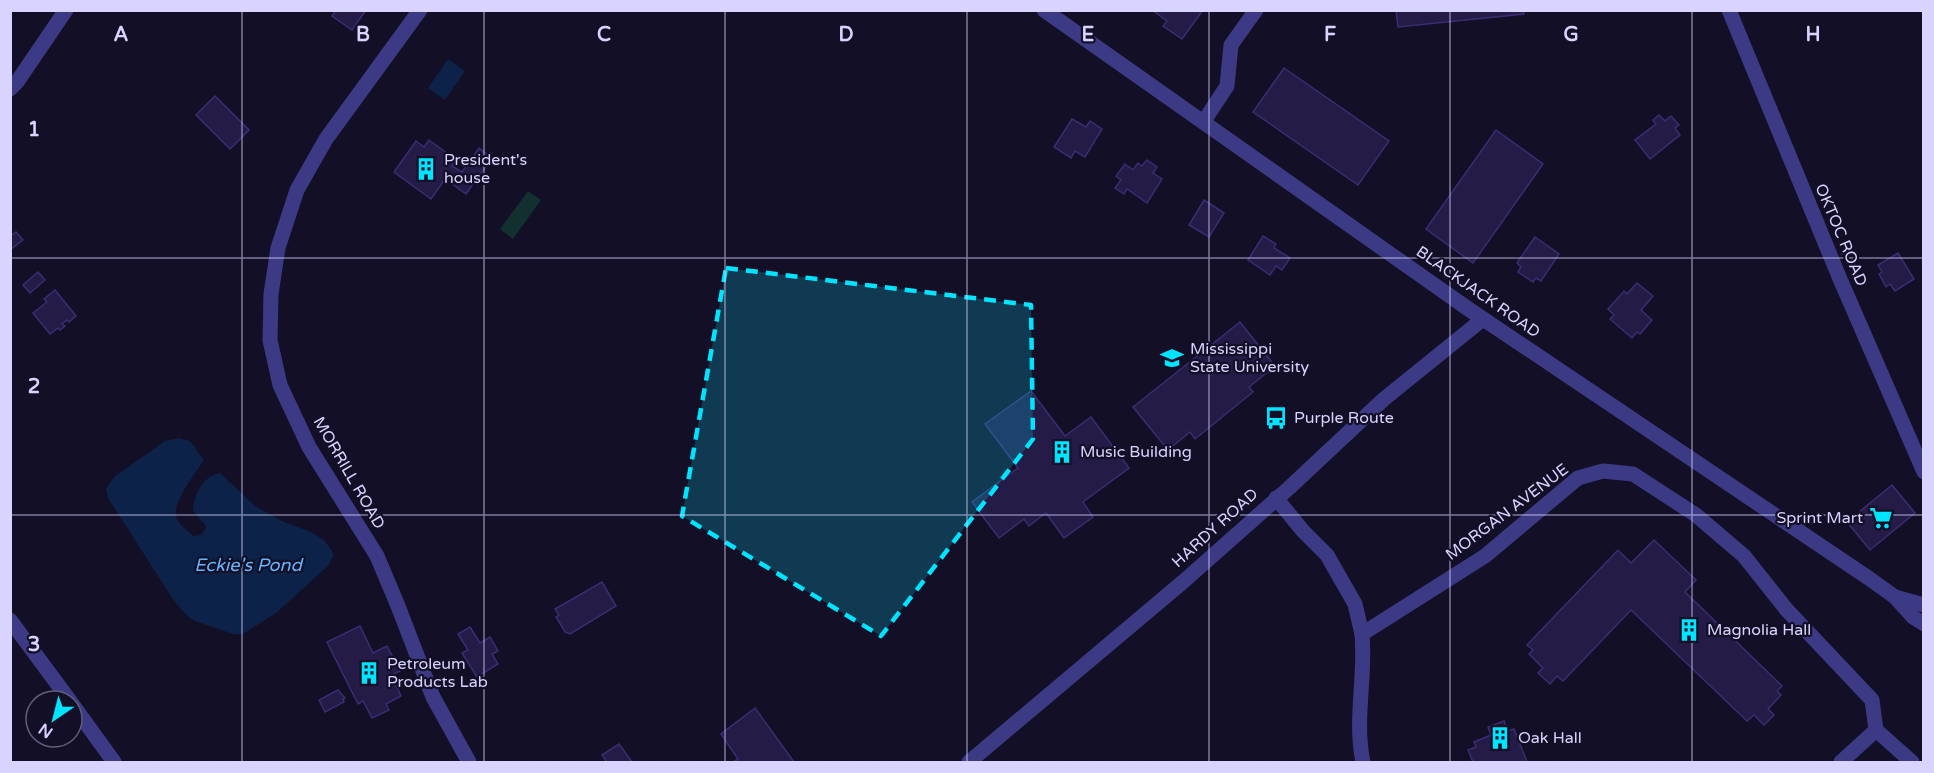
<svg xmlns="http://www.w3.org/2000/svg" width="1934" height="773" viewBox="0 0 1934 773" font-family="'Varela Round',sans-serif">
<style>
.green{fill:#12302f}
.water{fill:#0c2248}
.building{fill:#241b47;stroke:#3b2d73;stroke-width:1.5}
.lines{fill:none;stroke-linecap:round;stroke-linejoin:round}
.minor{stroke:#3d3a85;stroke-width:15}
.marked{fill:#00e5ff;fill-opacity:0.2;stroke:#00e5ff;stroke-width:4.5;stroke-dasharray:12 8;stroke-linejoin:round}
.grid{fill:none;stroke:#d9d4ff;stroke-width:1.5;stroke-opacity:0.55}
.labels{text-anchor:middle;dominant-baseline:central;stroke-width:4.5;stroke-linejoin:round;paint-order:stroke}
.poi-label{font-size:16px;fill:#d9d4ff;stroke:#130f26;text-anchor:start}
.street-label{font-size:16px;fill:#d9d4ff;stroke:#130f26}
.water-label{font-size:18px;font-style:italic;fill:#62b6ff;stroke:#130f26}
.grid-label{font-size:20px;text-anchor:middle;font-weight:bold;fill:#d9d4ff;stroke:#130f26;stroke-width:4.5;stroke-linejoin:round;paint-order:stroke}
</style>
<rect width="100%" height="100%" fill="#130f26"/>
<polygon class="green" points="528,191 541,200 513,239 500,229"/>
<g class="water">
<polygon points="448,59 465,71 445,100 428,88"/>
<path d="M179 438 190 441 204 460C196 473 170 504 177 519 180 525 188 531 193 536 201 536 204 533 206 526L193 511C194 494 203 476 220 473L255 506 282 521 311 532 325 541 334 554 328 566 276 613 243 634H233L195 621 187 616 174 601 108 498 106 489 114 477 165 441Z"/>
</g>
<g class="building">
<polygon points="336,10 366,10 352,30 332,16"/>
<polygon points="1152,10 1203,10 1182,39 1163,26 1167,21"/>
<polygon points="1396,10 1523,10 1524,14 1398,27"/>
<polygon points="1284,68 1389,141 1358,185 1253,112"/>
<polygon points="215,96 249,130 230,149 196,115"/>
<polygon points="1659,115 1665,121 1671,116 1679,125 1675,128 1680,135 1650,159 1635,140 1656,124 1653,120"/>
<polygon points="1072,119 1086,127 1090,121 1102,129 1085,157 1075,151 1071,158 1054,147"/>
<polygon points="1496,130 1543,164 1473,263 1426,229"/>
<polygon points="429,140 456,160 452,166 462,172 479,148 492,158 466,194 445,179 431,199 394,172 416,141 424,147"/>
<polygon points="1147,160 1157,167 1153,173 1162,179 1147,203 1127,189 1124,194 1115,188 1121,180 1116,176 1125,164 1133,170 1138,163 1142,166"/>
<polygon points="1204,200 1224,213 1209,237 1189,225"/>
<polygon points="16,232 23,240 10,250 10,236"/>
<polygon points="1263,236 1276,244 1274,248 1290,258 1282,270 1276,266 1270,275 1248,260"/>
<polygon points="1535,237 1559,254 1541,281 1536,278 1533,282 1518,272 1521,267 1517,263"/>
<polygon points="1898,253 1914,279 1895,291 1890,284 1886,287 1879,274 1882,272 1878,265"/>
<polygon points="38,272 45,280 30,293 23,285"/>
<polygon points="1637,283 1653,296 1641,310 1652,320 1640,334 1637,332 1632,338 1610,319 1614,315 1608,309 1624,291 1627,294"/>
<polygon points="55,290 76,316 69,322 67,320 62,324 65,326 60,330 58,328 50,334 33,313 47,302 44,299"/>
<polygon points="1240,322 1275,366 1249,387 1253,392 1195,439 1190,432 1168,450 1133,407"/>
<polygon points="1031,391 1065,436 1091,417 1129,468 1083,502 1093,517 1064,538 1046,513 1029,526 1024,519 999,538 972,502 1018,468 985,424"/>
<polygon points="1892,485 1915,513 1870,550 1847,522"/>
<polygon points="1654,540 1696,580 1685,592 1782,686 1777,691 1781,695 1768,709 1774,715 1764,725 1754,715 1747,721 1631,610 1563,681 1557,676 1550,684 1538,673 1543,668 1529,654 1533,650 1527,645 1618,550 1631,563"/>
<polygon points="602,582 616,606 570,634 565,632 556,617 559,615 555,609"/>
<polygon points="360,626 373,653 387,646 400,671 391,675 401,696 386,704 389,710 372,718 363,701 358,704 327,642"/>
<polygon points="470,627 480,643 490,637 498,651 492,654 498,664 477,677 462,653 468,650 458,634"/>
<polygon points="338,690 345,698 343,699 344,702 325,712 319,700"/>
<polygon points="755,708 794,762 733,762 738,759 721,734"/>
<polygon points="1504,721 1508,731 1514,729 1527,762 1473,762 1468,750 1476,747 1474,742 1491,735 1488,727"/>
<polygon points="619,744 632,762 607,762 602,755"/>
</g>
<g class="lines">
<g class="minor">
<polyline points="420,10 326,139 297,190 278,248 271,294 270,340 280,385 309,447 377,556 398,606 433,697 469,762"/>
<polyline points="1044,10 1467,308 1870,579 1895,597 1913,617 1924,624"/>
<polyline points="1729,10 1840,279 1924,472"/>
<polyline points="10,89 17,82 66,10"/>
<polyline points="1204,121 1227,86 1231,45 1256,10"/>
<polyline points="1276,498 1303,531 1327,555 1355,604 1362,634"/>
<polyline points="1895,597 1924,605"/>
<polyline points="10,620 70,701"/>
<polyline points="72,704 114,762"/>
<polyline points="1876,730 1912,762"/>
<polyline points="969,762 1184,581 1289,488 1384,399 1483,319"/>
<path d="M1363 762C1354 720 1366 677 1362 634L1485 556 1578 478 1603 471 1633 474 1696 515 1744 556 1786 609 1872 700 1876 730 1841 762"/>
</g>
</g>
<path class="marked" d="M726 268 1031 305 1033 439 881 636 682 516Z"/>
<path class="grid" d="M242 10V762M484 10V762M725 10V762M967 10V762M1209 10V762M1450 10V762M1692 10V762M10 258H1924M10 515H1924"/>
<defs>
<g id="building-bare" transform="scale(1.8)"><path d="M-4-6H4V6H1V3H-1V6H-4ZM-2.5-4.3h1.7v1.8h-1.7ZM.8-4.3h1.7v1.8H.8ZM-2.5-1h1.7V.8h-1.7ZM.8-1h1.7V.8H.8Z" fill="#00e5ff" stroke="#130f26" stroke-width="2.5" paint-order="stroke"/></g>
<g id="university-bare" transform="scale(1.8)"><path d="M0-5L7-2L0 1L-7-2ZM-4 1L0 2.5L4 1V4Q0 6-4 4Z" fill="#00e5ff" stroke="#130f26" stroke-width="2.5" paint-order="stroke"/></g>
<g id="bus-bare" transform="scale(1.8)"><path d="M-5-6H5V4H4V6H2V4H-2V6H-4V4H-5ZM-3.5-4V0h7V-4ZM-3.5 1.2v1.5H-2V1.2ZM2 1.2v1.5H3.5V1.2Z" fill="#00e5ff" stroke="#130f26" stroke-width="2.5" paint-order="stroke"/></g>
<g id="supermarket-bare" transform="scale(1.8)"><path d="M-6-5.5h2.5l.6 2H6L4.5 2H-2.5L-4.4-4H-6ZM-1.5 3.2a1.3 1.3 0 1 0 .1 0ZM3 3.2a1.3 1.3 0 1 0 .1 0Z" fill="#00e5ff" stroke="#130f26" stroke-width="2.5" paint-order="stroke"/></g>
</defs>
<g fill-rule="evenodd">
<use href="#building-bare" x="426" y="169"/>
<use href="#university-bare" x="1172" y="358"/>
<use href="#bus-bare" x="1276" y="418"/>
<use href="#building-bare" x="1062" y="452"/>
<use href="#supermarket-bare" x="1881" y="518"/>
<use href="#building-bare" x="1689" y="630"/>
<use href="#building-bare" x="369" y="673"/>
<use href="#building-bare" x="1500" y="738"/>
</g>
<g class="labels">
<g class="poi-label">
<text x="444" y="160">President's<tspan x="444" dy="18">house</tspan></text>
<text x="1190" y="349">Mississippi<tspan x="1190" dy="18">State University</tspan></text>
<text x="1294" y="418">Purple Route</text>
<text x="1080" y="452">Music Building</text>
<text x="1863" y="518" text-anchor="end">Sprint Mart</text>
<text x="1707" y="630">Magnolia Hall</text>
<text x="387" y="664">Petroleum<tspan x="387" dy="18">Products Lab</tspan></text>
<text x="1518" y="738">Oak Hall</text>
</g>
<g class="street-label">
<text transform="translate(1841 235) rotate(67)">OKTOC ROAD</text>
<text transform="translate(1478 292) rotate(35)">BLACKJACK ROAD</text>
<text transform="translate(349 473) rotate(60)">MORRILL ROAD</text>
<text transform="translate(1507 512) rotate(-37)">MORGAN AVENUE</text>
<text transform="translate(1215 528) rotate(-42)">HARDY ROAD</text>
</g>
<g class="water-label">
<text x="248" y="565">Eckie's Pond</text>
</g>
</g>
<g class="grid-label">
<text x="121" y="41">A</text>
<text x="363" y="41">B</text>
<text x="604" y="41">C</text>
<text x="846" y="41">D</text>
<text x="1088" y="41">E</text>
<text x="1330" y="41">F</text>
<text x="1571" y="41">G</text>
<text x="1813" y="41">H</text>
<text x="34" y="136">1</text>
<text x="34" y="393">2</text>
<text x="34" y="651">3</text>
</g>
<rect width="1934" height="773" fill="none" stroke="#d9d4ff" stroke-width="24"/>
<g transform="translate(54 719) rotate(215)"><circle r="28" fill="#130f26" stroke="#625e7d" stroke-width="1.5"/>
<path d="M0-4.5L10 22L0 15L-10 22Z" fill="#00e5ff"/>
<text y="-9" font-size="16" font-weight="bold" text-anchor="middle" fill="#d9d4ff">N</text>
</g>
</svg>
